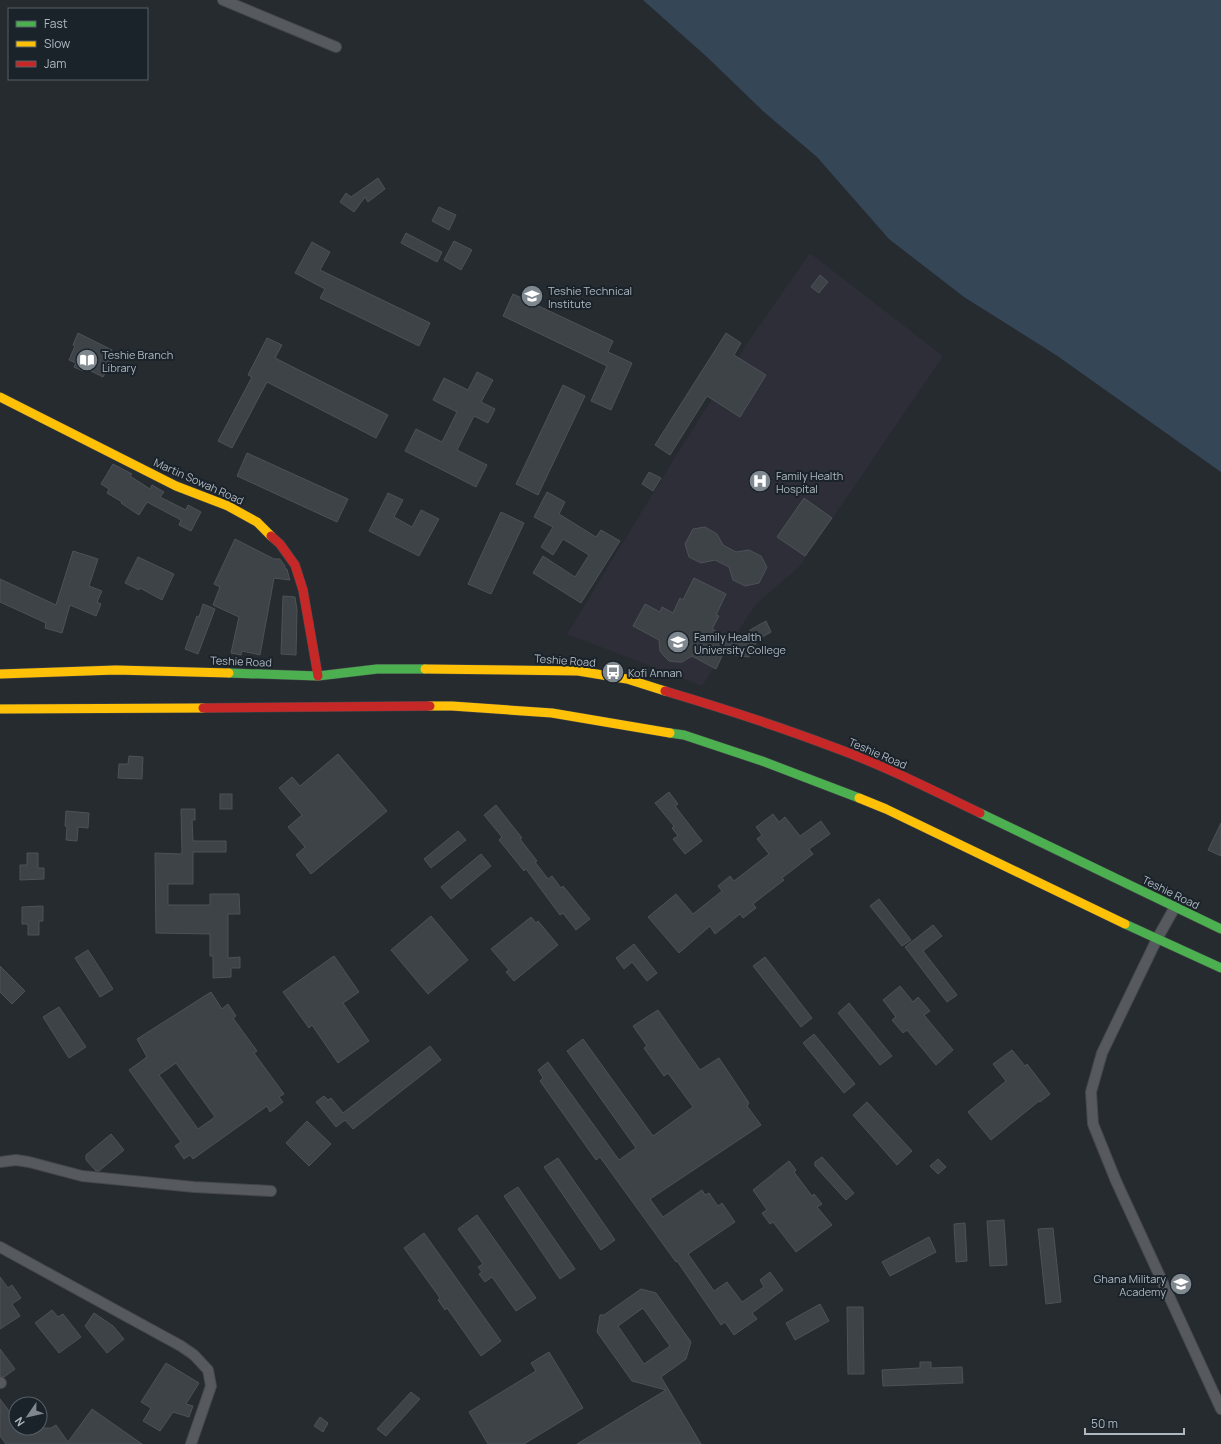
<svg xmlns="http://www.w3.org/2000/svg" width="1221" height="1444" viewBox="0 0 1221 1444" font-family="Manrope,sans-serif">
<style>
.medical{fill:#2e2e39}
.water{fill:#354657}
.building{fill:#3e4347;stroke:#4d5258;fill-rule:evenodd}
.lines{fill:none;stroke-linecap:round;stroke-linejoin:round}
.street-casing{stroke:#44474b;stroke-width:12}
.fast-casing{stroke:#44474b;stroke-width:10}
.slow-casing{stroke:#44474b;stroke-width:10}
.jam-casing{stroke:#44474b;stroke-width:10}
.street{stroke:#565a5f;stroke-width:10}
.fast{stroke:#4caf50;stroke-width:9}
.slow{stroke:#ffc107;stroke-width:9}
.jam{stroke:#c62828;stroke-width:9}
.labels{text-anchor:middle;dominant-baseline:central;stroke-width:4;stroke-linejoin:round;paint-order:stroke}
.poi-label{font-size:11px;fill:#afb8c2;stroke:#1a222a;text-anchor:start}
.street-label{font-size:11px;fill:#afb8c2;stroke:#1a222a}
</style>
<rect width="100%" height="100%" fill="#262b30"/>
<polygon class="medical" points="810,253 943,356 800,566 756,604 702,686 567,634 677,454 750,339"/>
<polygon class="water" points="643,0 1221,0 1221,472 1056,355 964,297 889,239 817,157 764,112 707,57"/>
<g class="building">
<polygon points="378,178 385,189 368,202 365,197 354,212 340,202 346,193 351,197"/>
<polygon points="439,207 456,215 449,230 432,221"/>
<polygon points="406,233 442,252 437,262 401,243"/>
<polygon points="454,241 472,250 461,270 444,260"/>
<polygon points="312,242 330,252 320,270 430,323 419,346 320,298 325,289 295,273"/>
<polygon points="820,275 828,282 819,293 811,287"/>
<polygon points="513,294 613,341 608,352 632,363 611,410 591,401 607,366 503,316"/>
<polygon points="78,333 112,350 109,356 113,357 103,377 85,368 83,371 74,367 76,363 69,360 75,346 73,345"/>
<polygon points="726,333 741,343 734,355 766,375 740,417 707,396 670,455 655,445"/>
<polygon points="267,338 282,345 275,358 388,415 376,438 267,382 232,448 218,441 252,377 248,375"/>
<polygon points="477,372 493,380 481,402 495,409 488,423 474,416 457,450 487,465 476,487 405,451 416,429 442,442 457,412 433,400 444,378 468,390"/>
<polygon points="563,385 585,396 538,495 516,484"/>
<polygon points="247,453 348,499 337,522 237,476"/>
<polygon points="113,464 132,474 130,476 150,489 152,485 164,492 160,497 186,510 188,505 201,512 191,531 179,525 181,520 147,502 139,515 121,503 122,502 107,493 109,489 101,484"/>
<polygon points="649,472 661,478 653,491 642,484"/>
<polygon points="547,492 565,502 559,514 596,537 601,530 620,541 581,603 533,573 543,556 575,577 589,555 563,539 553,555 541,547 553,527 534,517"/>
<polygon points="388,493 403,500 394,517 412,527 421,510 439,519 419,556 369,531"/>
<polygon points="804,498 832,518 805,556 777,537"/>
<polygon points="501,512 524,523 491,594 468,584"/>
<polygon points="705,527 717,534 723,545 736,552 749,550 761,556 767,567 759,583 745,586 733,580 729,567 715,560 701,563 689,557 685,544 693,529"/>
<polygon points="235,539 274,559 280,559 285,566 285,569 287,569 289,577 290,580 274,578 260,655 242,651 241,655 231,653 239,617 213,605 220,587 214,584"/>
<polygon points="73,551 98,559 89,586 102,591 97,602 101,604 96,616 70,605 62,633 45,628 46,623 0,602 0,579 56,605"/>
<polygon points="138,557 174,574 162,600 140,588 139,590 125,583"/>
<polygon points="694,578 726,594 716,615 719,616 712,629 739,643 750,630 766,621 771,632 759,639 752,649 749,657 723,654 716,669 692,656 682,662 676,662 669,661 664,656 660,651 659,640 633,626 645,604 660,612 662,607 673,613 680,598 683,600"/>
<polygon points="283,596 295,597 297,610 296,655 281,654"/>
<polygon points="203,604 215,609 198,654 185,649 197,616 199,617"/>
<polygon points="338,754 387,811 311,874 296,855 305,847 288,827 302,815 279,788 292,777 300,786"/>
<polygon points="129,756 143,757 142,779 118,778 119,764 128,764"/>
<polygon points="669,792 678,804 675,806 702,841 685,854 673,839 678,836 672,828 674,826 655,803"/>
<rect x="220" y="794" width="12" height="15"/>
<polygon points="496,805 522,838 520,839 537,861 535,862 548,879 552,876 561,888 563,886 590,919 576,930 563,913 560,915 526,869 524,871 499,840 502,837 484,815"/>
<polygon points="181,809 195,809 195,820 192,820 193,841 226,841 226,852 193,852 193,884 168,884 168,905 210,905 210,894 239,894 240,914 228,914 228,958 240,957 240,968 231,968 231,977 213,978 213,956 210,956 210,934 156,933 155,853 181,854 182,852"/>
<polygon points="66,811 89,813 88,828 78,827 77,841 66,840 67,827 65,826"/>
<polygon points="773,814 779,822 785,817 800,836 821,821 830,834 809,849 813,854 782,878 784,880 753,904 756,908 743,918 740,914 715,934 710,926 679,953 648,917 676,894 693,914 722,891 718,886 730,876 734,881 769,854 757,839 762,835 756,827"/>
<polygon points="1221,823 1221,856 1208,850"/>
<polygon points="458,831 466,840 431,868 424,859"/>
<polygon points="27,853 38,853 38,868 44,868 44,879 20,880 20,865 27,865"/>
<polygon points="481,854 491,866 451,899 441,887"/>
<polygon points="879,899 911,940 902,946 870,906"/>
<polygon points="43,906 43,921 39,921 39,935 28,935 28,924 22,924 22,907"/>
<polygon points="431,916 468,960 428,994 391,950"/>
<polygon points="531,917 536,923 538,921 558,945 514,981 506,972 509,970 491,949"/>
<polygon points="933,925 942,936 923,951 957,995 947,1002 905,947"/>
<polygon points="634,944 657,973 647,981 632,962 624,969 616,958"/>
<polygon points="88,950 113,989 100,997 75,958"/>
<polygon points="334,956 359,992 343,1003 369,1041 338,1063 312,1025 309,1028 283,992"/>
<polygon points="765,957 812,1018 801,1027 753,966"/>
<polygon points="0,966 25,991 12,1004 0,992"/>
<polygon points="900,986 913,1002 918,997 930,1011 924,1015 953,1050 936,1065 907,1030 903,1033 892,1020 896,1017 883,1000"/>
<path d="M211 992 222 1009 228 1004 236 1016 233 1018 257 1051 254 1053 284 1094 279 1097 283 1102 270 1112 267 1106 193 1159 190 1155 184 1159 175 1146 181 1142 129 1070 147 1057 137 1039ZM176 1063 215 1117 198 1129 159 1075Z"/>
<polygon points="849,1003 892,1056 880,1065 838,1013"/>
<polygon points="59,1007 86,1047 69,1058 43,1017"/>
<polygon points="658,1010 700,1070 719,1058 749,1103 747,1106 761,1125 650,1199 663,1217 702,1190 705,1195 709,1193 718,1206 722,1203 735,1222 688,1254 714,1291 727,1282 742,1302 764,1287 760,1280 770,1272 783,1290 752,1313 757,1319 734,1335 725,1322 721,1325 677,1261 676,1262 600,1157 596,1160 540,1081 543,1078 538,1070 548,1062 619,1160 636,1148 567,1051 583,1039 653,1136 693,1107 668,1073 664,1076 644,1048 647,1046 633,1026"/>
<polygon points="814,1034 855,1084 844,1093 803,1043"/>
<polygon points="430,1046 441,1060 353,1129 345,1120 336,1127 316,1102 324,1096 328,1100 331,1098 343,1113"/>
<polygon points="1012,1050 1025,1066 1027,1064 1050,1094 1040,1102 1039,1101 991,1140 968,1112 1006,1081 993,1064"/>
<polygon points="867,1102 912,1151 897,1165 853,1115"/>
<polygon points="307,1121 331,1144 309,1166 286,1143"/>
<polygon points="111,1134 124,1150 99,1171 96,1171 86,1160 86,1155"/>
<polygon points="822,1157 854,1193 846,1200 815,1166 815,1162"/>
<polygon points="558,1158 615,1240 601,1250 544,1167"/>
<polygon points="938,1159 946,1167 938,1174 930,1166"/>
<polygon points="789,1161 796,1170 794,1172 812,1196 814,1194 822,1204 817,1207 832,1225 796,1252 773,1222 770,1224 762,1213 767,1210 753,1190"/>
<polygon points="518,1187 575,1269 560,1279 504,1196"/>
<polygon points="477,1215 536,1298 516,1311 492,1277 485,1282 479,1274 482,1272 478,1267 483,1264 458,1229"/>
<polygon points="1004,1220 1007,1265 990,1266 987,1221"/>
<polygon points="965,1223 967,1261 956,1262 954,1224"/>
<polygon points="1053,1228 1061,1302 1046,1304 1038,1229"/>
<polygon points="424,1233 501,1341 481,1356 447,1308 445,1310 438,1300 440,1298 404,1248"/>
<polygon points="929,1237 936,1252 890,1276 882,1262"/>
<polygon points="0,1277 8,1288 12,1285 21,1298 12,1304 20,1316 0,1329"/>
<path d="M641 1289 656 1293 691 1342 686 1359 661 1377 701 1444H577L666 1390 632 1381 597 1332 600 1315H604ZM643 1308 670 1346 644 1364 618 1326Z"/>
<polygon points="820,1304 829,1321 795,1340 786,1323"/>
<polygon points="847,1307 863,1307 864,1374 848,1374"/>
<polygon points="52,1310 58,1317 63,1314 81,1337 59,1353 35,1323"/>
<polygon points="94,1313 113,1326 124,1339 107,1353 85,1326"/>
<polygon points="0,1349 15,1369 4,1377 0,1376"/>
<polygon points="549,1352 583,1408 524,1444 488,1444 469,1412 536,1371 531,1363"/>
<polygon points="920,1362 931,1362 931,1368 962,1367 963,1383 883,1386 882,1370 920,1368"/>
<polygon points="166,1363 199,1383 186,1404 193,1406 189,1417 173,1412 160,1431 143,1421 151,1408 141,1402"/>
<polygon points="411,1392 420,1399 386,1436 377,1429"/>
<polygon points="0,1399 16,1420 16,1428 51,1428 56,1425 68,1442 92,1409 142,1444 6,1444 0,1436"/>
<polygon points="320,1417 328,1423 323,1432 314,1426"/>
</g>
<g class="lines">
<g class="street-casing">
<g id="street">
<polyline points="223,0 336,47"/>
<polyline points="1175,907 1157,939 1102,1053 1091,1092 1093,1124 1116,1181 1221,1409"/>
<polyline points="0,1162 16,1160 29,1162 82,1176 194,1187 271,1191"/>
<polyline points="0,1247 181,1346 194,1355 208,1370 211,1386 191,1444"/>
<polyline points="0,1382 1,1383"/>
</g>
</g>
<g class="fast-casing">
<g id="fast">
<polyline points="229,673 318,676 377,669 425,669"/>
<polyline points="670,733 684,735 762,761 859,798"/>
<polyline points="980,813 1221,929"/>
<polyline points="1125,924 1221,968"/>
</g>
</g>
<g class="slow-casing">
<g id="slow">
<polyline points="0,397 176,486 228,506 257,522 271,536"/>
<polyline points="425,669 578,671 627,679 665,691"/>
<polyline points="0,674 116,670 229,673"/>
<polyline points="430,706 452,706 552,713 670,733"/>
<polyline points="0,709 203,708"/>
<polyline points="859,798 886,809 1125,924"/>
</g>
</g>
<g class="jam-casing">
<g id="jam">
<polyline points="271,536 280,544 295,565 303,590 318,676"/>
<path d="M665 691C722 708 778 726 833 747 883 765 932 790 980 813"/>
<polyline points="203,708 430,706"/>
</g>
</g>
<use href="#street" class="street"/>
<use href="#fast" class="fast"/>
<use href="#slow" class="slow"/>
<use href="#jam" class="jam"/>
</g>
<defs>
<g id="school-disc" transform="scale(1.15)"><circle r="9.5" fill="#7f878f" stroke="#1a222a"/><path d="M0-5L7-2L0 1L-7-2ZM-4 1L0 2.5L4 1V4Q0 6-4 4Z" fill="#fff"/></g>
<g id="library-disc" transform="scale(1.15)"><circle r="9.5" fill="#7f878f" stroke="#1a222a"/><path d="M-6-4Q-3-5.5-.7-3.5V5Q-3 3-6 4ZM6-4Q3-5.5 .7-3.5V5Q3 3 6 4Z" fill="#fff"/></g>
<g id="hospital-disc" transform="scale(1.15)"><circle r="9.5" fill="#7f878f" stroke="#1a222a"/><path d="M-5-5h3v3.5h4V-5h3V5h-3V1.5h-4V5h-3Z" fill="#fff"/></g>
<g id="university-disc" transform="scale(1.15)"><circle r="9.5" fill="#7f878f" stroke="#1a222a"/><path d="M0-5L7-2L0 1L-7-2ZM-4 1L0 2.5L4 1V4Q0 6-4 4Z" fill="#fff"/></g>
<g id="bus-disc" transform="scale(1.15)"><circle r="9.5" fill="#7f878f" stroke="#1a222a"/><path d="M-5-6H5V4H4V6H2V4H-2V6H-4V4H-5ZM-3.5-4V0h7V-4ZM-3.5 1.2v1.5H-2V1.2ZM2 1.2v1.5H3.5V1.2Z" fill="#fff"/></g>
</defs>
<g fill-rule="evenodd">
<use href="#school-disc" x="532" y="296"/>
<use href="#library-disc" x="87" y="360"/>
<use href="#hospital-disc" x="760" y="481"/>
<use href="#university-disc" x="678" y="642"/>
<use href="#bus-disc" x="613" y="672"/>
<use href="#school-disc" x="1181" y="1284"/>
</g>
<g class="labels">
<g class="poi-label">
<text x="548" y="290">Teshie Technical<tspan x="548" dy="13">Institute</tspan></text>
<text x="102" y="354">Teshie Branch<tspan x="102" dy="13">Library</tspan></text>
<text x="776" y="475">Family Health<tspan x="776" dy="13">Hospital</tspan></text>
<text x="694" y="636">Family Health<tspan x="694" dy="13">University College</tspan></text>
<text x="628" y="672">Kofi Annan</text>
<text x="1166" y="1278" text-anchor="end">Ghana Military<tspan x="1166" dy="13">Academy</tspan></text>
</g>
<g class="street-label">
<text transform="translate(199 481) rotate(24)">Martin Sowah Road</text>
<text transform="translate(565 660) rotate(4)">Teshie Road</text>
<text transform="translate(241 661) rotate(2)">Teshie Road</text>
<text transform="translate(878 753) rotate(23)">Teshie Road</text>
<text transform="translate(1171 892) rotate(26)">Teshie Road</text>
</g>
</g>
<rect x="8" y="8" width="140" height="72" fill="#1a222a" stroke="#565e67"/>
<rect x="16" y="21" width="20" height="6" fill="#4caf50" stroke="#565e67"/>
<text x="44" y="28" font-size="12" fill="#afb8c2">Fast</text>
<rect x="16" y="41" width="20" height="6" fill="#ffc107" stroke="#565e67"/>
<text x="44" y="48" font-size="12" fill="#afb8c2">Slow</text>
<rect x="16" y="61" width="20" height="6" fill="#c62828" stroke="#565e67"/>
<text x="44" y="68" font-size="12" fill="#afb8c2">Jam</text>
<g transform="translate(28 1416) rotate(236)"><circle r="19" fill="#1a222a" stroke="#565e67"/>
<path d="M0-3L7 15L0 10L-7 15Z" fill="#7f878f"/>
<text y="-6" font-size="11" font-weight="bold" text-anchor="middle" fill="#afb8c2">N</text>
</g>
<path d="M1085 1428v6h99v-6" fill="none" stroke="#afb8c2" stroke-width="2"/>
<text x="1091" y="1428" font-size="12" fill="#afb8c2" stroke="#1a222a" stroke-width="3" paint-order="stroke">50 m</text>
</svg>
